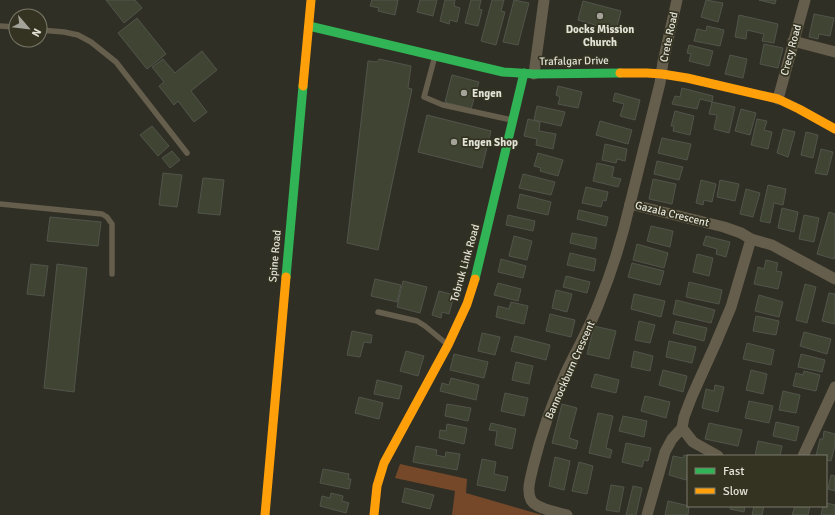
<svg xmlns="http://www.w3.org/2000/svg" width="835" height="515" viewBox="0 0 835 515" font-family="Signika,sans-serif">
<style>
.green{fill:#75482a}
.building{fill:#3f4532;stroke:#52544c}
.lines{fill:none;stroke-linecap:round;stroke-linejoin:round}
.lane{stroke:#665e4d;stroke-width:5.5}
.street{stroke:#665e4d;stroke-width:11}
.fast{stroke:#30b455;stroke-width:9}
.slow{stroke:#ff9f0a;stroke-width:9}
.poi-dot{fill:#a4a399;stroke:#343321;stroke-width:1.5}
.labels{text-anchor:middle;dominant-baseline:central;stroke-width:3.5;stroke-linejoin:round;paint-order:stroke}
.poi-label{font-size:11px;font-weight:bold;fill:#e2e2d7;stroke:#343321;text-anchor:start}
.street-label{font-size:11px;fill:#e2e2d7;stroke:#343321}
</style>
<rect width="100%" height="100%" fill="#302f25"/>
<polygon class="green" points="400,464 467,479 466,493 542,515 452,515 455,491 395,478"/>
<g class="building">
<polygon points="106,0 135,0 142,8 124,23"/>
<polygon points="372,0 398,0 395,15 378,11 379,8 370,6"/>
<polygon points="420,0 437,0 433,16 417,12"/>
<polygon points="445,0 455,0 454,6 460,8 457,22 450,20 449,24 440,21"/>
<polygon points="471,0 481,0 479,9 482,10 478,26 465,23"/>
<polygon points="492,0 504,0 501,11 505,12 496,45 481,41"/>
<polygon points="514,0 529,3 518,45 503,42"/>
<polygon points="706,0 723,3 718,22 701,17"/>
<polygon points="759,0 776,0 775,4"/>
<polygon points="583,1 621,11 616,31 578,20"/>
<polygon points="814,14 834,18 830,36 819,34 818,39 809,37"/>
<polygon points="739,15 778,24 774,43 762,41 764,34 747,30 746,39 735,37"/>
<polygon points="137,18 166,54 147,69 118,33"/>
<polygon points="707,26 724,30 720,46 694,41 697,29 706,31"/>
<polygon points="764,44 783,48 778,68 760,64"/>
<polygon points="689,45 713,51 709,66 689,61 691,54 687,53"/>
<polygon points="202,51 217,70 191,91 207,112 194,122 178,101 174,105 159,86 164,82 152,67 163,59 175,73"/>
<polygon points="730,55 747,59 743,78 725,74"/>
<polygon points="379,59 411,66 408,88 412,89 378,250 347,243 368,61 377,62"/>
<polygon points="452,75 479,82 471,109 445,102"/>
<polygon points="558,86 582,92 578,108 558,104 560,97 556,95"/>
<polygon points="682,88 713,96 712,102 700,99 697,109 672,104 675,96 680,97"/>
<polygon points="615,93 640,100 635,120 620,116 624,104 613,101"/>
<polygon points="712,102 735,107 729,133 714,129 717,115 709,114"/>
<polygon points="537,106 565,112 561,126 534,120"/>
<polygon points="741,109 756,113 750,135 735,131"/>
<polygon points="675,111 694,116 690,135 673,131 674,126 671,126"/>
<polygon points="427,115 491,131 482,168 418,152"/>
<polygon points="528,119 540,122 539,131 556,134 553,149 536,145 537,139 524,136"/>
<polygon points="757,119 767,121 764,130 772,132 768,149 751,145"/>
<polygon points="600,121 632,130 628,144 596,135"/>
<polygon points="152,126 169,146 158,156 140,135"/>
<polygon points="783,129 795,132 788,157 777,153"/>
<polygon points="806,132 818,135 813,158 801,155"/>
<polygon points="662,138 691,144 687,160 658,153"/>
<polygon points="605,144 627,149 625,161 617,159 616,163 602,160"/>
<polygon points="821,149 833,152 827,175 815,173"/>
<polygon points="172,151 180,160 170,168 162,158"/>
<polygon points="538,153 563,160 558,176 540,171 541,168 534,166"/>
<polygon points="657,161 683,167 679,180 654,174"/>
<polygon points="597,163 614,167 612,177 621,179 618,187 593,181"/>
<polygon points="163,173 182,175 177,207 159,205"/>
<polygon points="523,174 555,182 551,195 519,188"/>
<polygon points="203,178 224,180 220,215 198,213"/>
<polygon points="653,179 676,184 672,204 649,199"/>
<polygon points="701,180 716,184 712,202 704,200 703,205 696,203"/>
<polygon points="720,180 739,184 735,201 717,197"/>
<polygon points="768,185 786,189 783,205 774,203 770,223 760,221"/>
<polygon points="586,187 608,192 606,201 603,200 601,207 582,203"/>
<polygon points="746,189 760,193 753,217 740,214"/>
<polygon points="520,194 551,202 548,215 517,208"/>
<polygon points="782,208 798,212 794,232 778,228"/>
<polygon points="579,210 608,217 606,226 577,219"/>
<polygon points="829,212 835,214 835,255 834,259 817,254"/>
<polygon points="508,215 535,221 533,231 506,225"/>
<polygon points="804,215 819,218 814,242 799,239"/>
<polygon points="50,217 101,222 98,246 47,241"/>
<polygon points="651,226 673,231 670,247 647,241"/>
<polygon points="572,233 597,238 595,249 570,243"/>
<polygon points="514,236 532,241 527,260 509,256"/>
<polygon points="706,236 730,242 726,257 716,254 717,249 703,245"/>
<polygon points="637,244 668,253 664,268 633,260"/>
<polygon points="570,253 596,259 594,271 567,265"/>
<polygon points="697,254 713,258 709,276 693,272"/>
<polygon points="501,259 526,266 523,278 498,272"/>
<polygon points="766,260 778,263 776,271 782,272 778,289 754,284 758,267 764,269"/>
<polygon points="632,263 664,271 660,285 628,277"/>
<polygon points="31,264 48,266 44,296 27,294"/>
<polygon points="57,264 87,268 74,392 44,388"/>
<polygon points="566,276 590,282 587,293 563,287"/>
<polygon points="375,279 401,285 397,302 371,296"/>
<polygon points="403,281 427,287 420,313 397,307"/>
<polygon points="689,282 722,290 719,304 686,297"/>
<polygon points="498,283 521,289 518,301 494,295"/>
<polygon points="805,284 816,287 807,323 796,320"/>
<polygon points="556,290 572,294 567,312 552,308"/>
<polygon points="439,291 454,295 449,314 442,312 441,318 432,315"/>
<polygon points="829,293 835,294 835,324 822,321"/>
<polygon points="634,294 665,301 661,317 631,309"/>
<polygon points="759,295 783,302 779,317 755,311"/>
<polygon points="676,300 715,310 711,323 673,314"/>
<polygon points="511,302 528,306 524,324 496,317 498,306 509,309"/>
<polygon points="550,314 575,320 571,337 546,331"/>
<polygon points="756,316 779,321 776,335 753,331"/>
<polygon points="639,321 655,325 650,343 635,340"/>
<polygon points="676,321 707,328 704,341 673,333"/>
<polygon points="594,326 616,331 609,359 587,354"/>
<polygon points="352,331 372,335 371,343 364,342 360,357 347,355"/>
<polygon points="804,332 831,339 827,354 800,346"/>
<polygon points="482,333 500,337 495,355 478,351"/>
<polygon points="515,336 550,345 546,360 511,351"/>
<polygon points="669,341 696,347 692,363 666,357"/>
<polygon points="747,343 774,350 771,365 743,359"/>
<polygon points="406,351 424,356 418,376 400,371"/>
<polygon points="634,351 653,356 650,371 631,367"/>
<polygon points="454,354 488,362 484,378 450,370"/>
<polygon points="801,354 825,360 822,372 798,367"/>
<polygon points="516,362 533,366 529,384 512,380"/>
<polygon points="663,370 687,376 683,392 659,385"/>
<polygon points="751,370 767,374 763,394 746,390"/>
<polygon points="804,371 820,375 816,391 793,386 796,373 803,375"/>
<polygon points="595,374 619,380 616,393 591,387"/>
<polygon points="451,378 479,385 476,400 440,391 442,383 449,385"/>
<polygon points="377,380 402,386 399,399 374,394"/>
<polygon points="715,385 724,387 718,412 702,408 706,389 714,391"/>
<polygon points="783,391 800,395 796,413 779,410"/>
<polygon points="505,393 528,398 524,416 501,411"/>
<polygon points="645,396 670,402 666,418 641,411"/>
<polygon points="359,397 383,403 379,419 355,413"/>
<polygon points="749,401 773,406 769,423 745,418"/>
<polygon points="447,404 471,408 468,421 445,416"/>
<polygon points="562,404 577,408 569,438 578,441 576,449 552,443"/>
<polygon points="598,413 613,416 606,448 612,450 610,458 589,453"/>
<polygon points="623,416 647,421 644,437 619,431"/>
<polygon points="776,422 799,427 796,441 773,436"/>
<polygon points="491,423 516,429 512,449 495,445 497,431 489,430"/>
<polygon points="709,423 742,430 738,446 705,439"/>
<polygon points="447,424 467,428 464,444 439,438 440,430 446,431"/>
<polygon points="824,431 835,434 835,445 831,461 826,460 826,456 816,456 820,439 823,439"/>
<polygon points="758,441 782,446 780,456 755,456"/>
<polygon points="626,443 651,448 648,461 644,460 642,467 622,462"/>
<polygon points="416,446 437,450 436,455 445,457 446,452 460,454 457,470 413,462"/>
<polygon points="684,455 688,456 688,471 686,480 669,475 673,456 683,458"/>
<polygon points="555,457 570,461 564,490 549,486"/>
<polygon points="482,459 496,462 494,474 508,477 505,491 477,485"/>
<polygon points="579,462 593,466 587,494 572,491"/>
<polygon points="323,469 349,474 348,479 351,479 349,489 320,483"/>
<polygon points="831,475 835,476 835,491 828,489"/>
<polygon points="611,485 624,487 619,512 606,510"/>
<polygon points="633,486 642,488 636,515 626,515"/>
<polygon points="405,488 434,495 430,509 402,502"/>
<polygon points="331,493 343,496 342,501 349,503 346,513 320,506 322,496 330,498"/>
<polygon points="668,501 689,506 688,515 665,515"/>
<polygon points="826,503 835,505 835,515 821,515 823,506 826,506"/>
<polygon points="731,506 745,506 744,512 730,509"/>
<polygon points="754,506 764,506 762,515 752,515"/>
<polygon points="795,506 810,506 808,515 792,515"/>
</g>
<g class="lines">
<g class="lane">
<polyline points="0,26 16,27"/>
<polyline points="40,30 64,32 78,35 91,42 116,62 187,153"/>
<polyline points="435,56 424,97 443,105 512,120"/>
<polyline points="0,204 102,214 107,217 112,224 112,274"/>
<polyline points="378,312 417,321 425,326 448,345"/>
</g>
<g class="street">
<polyline points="677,0 663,62 660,83 630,204 724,227 741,233 751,239 772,245 835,279"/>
<polyline points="793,41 835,52"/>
<polyline points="534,74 544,0"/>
<polyline points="778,99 805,0"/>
<polyline points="682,428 693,442 718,456"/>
<polyline points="803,456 835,387"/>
<path d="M567 515C557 512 536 509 531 500 526 490 531 477 533 467 541 434 552 403 566 372 577 349 590 327 599 303 612 271 622 239 630 204"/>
<polyline points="647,515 665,452 672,439 682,428 684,417 692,396 715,345 731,307 751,239"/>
</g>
<g class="fast">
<polyline points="309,26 503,72 534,74 620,73"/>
<polyline points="286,277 303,86"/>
<polyline points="475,279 524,73"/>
</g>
<g class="slow">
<polyline points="620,73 647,73 662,74 687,78 778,99 799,109 835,129"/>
<polyline points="303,86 311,0"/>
<polyline points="265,515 286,277"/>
<polyline points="374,515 377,486 384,463 448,345 467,304 475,279"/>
</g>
</g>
<g class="poi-dot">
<circle cx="600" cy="16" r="4"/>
<circle cx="464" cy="93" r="4"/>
<circle cx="454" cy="142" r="4"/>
</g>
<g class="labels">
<g class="poi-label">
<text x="600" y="29" text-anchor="middle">Docks Mission<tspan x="600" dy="13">Church</tspan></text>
<text x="472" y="93">Engen</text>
<text x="462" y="142">Engen Shop</text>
</g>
<g class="street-label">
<text transform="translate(669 37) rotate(-78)">Crete Road</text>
<text transform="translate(791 50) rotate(-75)">Crecy Road</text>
<text transform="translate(574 61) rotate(-1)">Trafalgar Drive</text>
<text transform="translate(672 214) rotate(14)">Gazala Crescent</text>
<text transform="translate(275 256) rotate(-85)">Spine Road</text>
<text transform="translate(465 263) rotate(-74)">Tobruk Link Road</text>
<text transform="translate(570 370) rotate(-66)">Bannockburn Crescent</text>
</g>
</g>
<rect x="687" y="455" width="140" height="52" fill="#343321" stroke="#7a796a"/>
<rect x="695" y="468" width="20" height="6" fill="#30b455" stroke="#7a796a"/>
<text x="723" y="475" font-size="12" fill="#e2e2d7">Fast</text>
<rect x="695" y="488" width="20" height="6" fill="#ff9f0a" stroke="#7a796a"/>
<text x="723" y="495" font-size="12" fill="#e2e2d7">Slow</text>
<g transform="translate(28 28) rotate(118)"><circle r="19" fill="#343321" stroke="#7a796a"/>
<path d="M0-3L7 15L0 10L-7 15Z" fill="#a4a399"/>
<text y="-6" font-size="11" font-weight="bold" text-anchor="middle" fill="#e2e2d7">N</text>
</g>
</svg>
